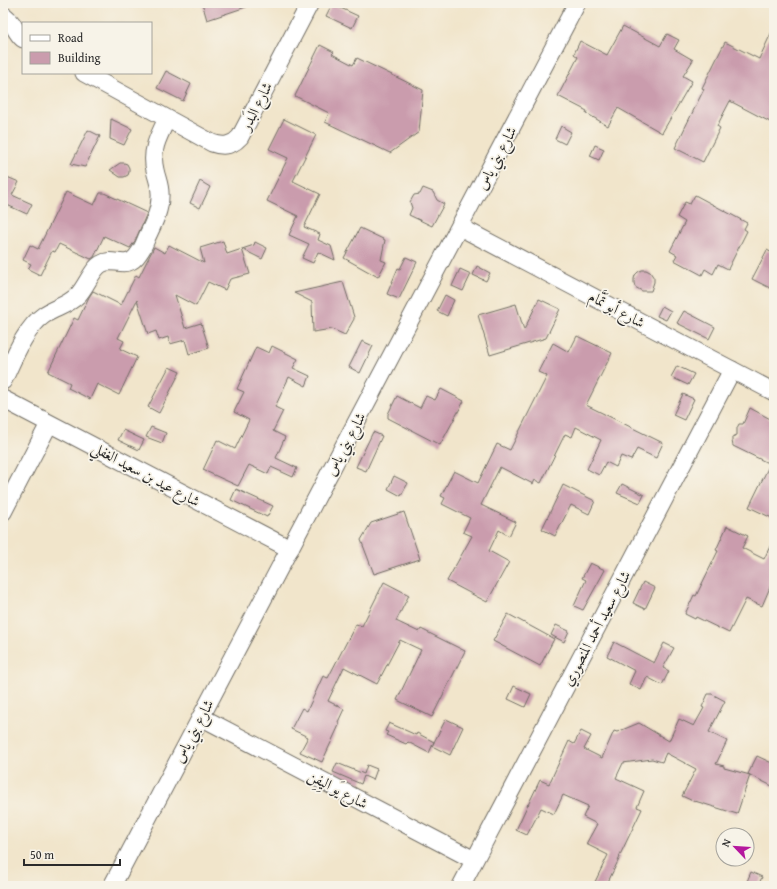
<svg xmlns="http://www.w3.org/2000/svg" width="777" height="889" viewBox="0 0 777 889" font-family="'Gentium Book Plus',Amiri,serif">
<style>
.building{fill:#ca9cad}
.lines{fill:none;stroke-linecap:round;stroke-linejoin:round}
.minor-casing{stroke:#706c63;stroke-width:19}
.minor{stroke:#fff;stroke-width:17}
.labels{text-anchor:middle;dominant-baseline:central;stroke-width:3.5;stroke-linejoin:round;paint-order:stroke}
.street-label{font-size:15px;fill:#2b2b2b;stroke:#f7f3e8}
</style>
<rect width="100%" height="100%" fill="#f7f3e8"/>
<filter id="ink" filterUnits="userSpaceOnUse"><feTurbulence type="fractalNoise" baseFrequency=".025" numOctaves="2"/><feDisplacementMap in="SourceGraphic" scale="8" xChannelSelector="R" yChannelSelector="G"/><feConvolveMatrix kernelMatrix="1 2 1 2 8 2 1 2 1" color-interpolation-filters="sRGB"/></filter>
<filter id="wash" filterUnits="userSpaceOnUse"><feTurbulence type="fractalNoise" baseFrequency=".012" numOctaves="4" result="noise"/><feDisplacementMap in="SourceGraphic" scale="16" xChannelSelector="R" yChannelSelector="G"/><feGaussianBlur stdDeviation="0.9" result="paint"/><feColorMatrix in="noise" values="0 0 0 0 0 0 0 0 0 0 0 0 0 0 0 0 0 1.4 0 .05"/><feComposite in="paint" operator="in"/></filter>
<g filter="url(#wash)">
<rect width="100%" height="100%" fill="#f1e5cb"/>
<g id="blocks">
<g class="building">
<polygon points="202,3 251,3 252,5 207,20"/>
<polygon points="332,4 358,16 352,28 326,16"/>
<polygon points="623,26 660,46 667,34 679,40 674,49 693,60 683,76 692,81 662,133 618,108 608,126 586,113 587,111 558,96 578,57 574,54 580,41 607,55"/>
<polygon points="774,27 774,124 730,101 717,126 720,128 703,162 675,148 704,89 702,88 725,42 759,59"/>
<polygon points="320,45 334,52 332,54 353,65 357,58 423,90 419,132 390,153 325,122 329,113 295,96"/>
<polygon points="166,71 191,84 183,101 157,88"/>
<polygon points="111,119 132,129 124,145 110,139"/>
<polygon points="284,119 316,135 293,181 320,194 304,227 320,234 318,240 331,246 335,260 318,252 313,263 302,258 309,244 289,235 298,216 267,201 288,158 269,149"/>
<polygon points="561,126 571,132 565,144 555,139"/>
<polygon points="88,130 100,136 85,167 71,164"/>
<polygon points="595,145 604,149 599,160 590,156"/>
<polygon points="120,163 124,163 127,164 129,168 129,172 128,175 124,177 120,177 110,170"/>
<polygon points="7,177 19,182 12,195 32,204 27,214 7,205 3,214 3,184"/>
<polygon points="200,181 210,187 200,208 190,203"/>
<polygon points="423,188 433,192 437,200 444,204 432,226 409,215 412,208 410,202 414,195 420,194"/>
<polygon points="66,192 94,205 100,193 104,193 147,213 135,241 130,248 104,236 94,257 91,259 59,244 55,252 52,251 40,275 28,269 31,264 23,260 30,245 38,249"/>
<polygon points="695,195 747,223 744,229 747,231 728,269 718,264 713,274 705,269 702,275 674,260 677,255 670,251 685,222 677,217 685,202 690,204"/>
<polygon points="360,228 385,240 381,260 386,262 378,277 344,258"/>
<polygon points="223,241 227,254 242,249 250,274 230,279 225,290 208,282 196,306 175,295 185,328 201,323 209,348 189,354 185,340 170,344 168,337 159,340 156,331 148,334 137,300 118,338 124,341 120,349 137,357 119,395 97,384 90,399 68,388 70,383 48,372 74,318 78,320 89,297 93,291 121,305 136,275 139,277 154,247 165,253 169,245 204,263 200,248"/>
<polygon points="255,242 267,248 262,259 242,249 254,245"/>
<polygon points="767,250 774,254 774,281 770,288 752,279"/>
<polygon points="406,257 417,262 399,299 387,294 398,268 400,269"/>
<polygon points="477,266 490,273 486,281 473,275"/>
<polygon points="460,269 471,274 463,291 452,286"/>
<polygon points="642,270 646,270 650,272 654,278 654,282 651,291 642,291 635,287 634,283 634,279 635,275 638,272"/>
<polygon points="343,282 354,317 354,319 345,335 332,329 313,332 312,302 294,293"/>
<polygon points="445,295 454,300 447,316 437,311"/>
<polygon points="539,299 560,309 546,338 490,355 478,315 516,304 524,330"/>
<polygon points="662,306 671,311 666,320 657,316"/>
<polygon points="684,311 715,327 709,339 677,323"/>
<polygon points="577,336 612,353 586,405 663,443 656,458 637,449 631,460 621,456 616,467 606,462 599,475 587,469 601,440 576,427 572,437 565,434 541,483 535,480 533,484 500,467 481,505 516,522 509,536 499,530 489,551 509,562 487,602 447,581 472,536 463,532 470,518 442,504 445,498 441,496 454,471 478,483 497,444 510,450 547,376 538,372 553,343 569,352"/>
<polygon points="362,341 373,346 360,373 349,367"/>
<polygon points="272,346 298,359 293,368 310,376 306,386 289,377 275,407 283,411 273,431 285,437 276,458 297,468 293,477 271,467 268,474 249,465 238,486 203,470 217,440 235,449 249,420 234,412 244,392 237,389 256,347 269,353"/>
<polygon points="677,366 694,374 688,385 671,377"/>
<polygon points="169,367 180,372 159,413 148,407"/>
<polygon points="441,389 464,401 440,445 388,418 388,414 397,396 420,408 426,396 435,400"/>
<polygon points="683,394 694,399 684,420 673,415"/>
<polygon points="750,408 774,421 774,519 749,507 770,464 733,446 732,441 732,437 737,435 737,428 739,424 743,424"/>
<polygon points="151,427 166,433 162,443 146,437"/>
<polygon points="123,430 144,440 139,450 118,440"/>
<polygon points="373,432 382,436 366,471 356,467"/>
<polygon points="394,476 408,483 401,496 388,489"/>
<polygon points="622,484 644,495 640,503 617,493"/>
<polygon points="563,485 595,501 589,514 571,505 555,536 542,529"/>
<polygon points="236,489 273,506 267,517 231,500"/>
<polygon points="404,512 420,559 374,574 361,540 371,523"/>
<polygon points="727,526 748,536 742,548 764,559 774,538 774,578 762,606 746,599 729,633 696,617 695,619 685,614 694,595 696,596 718,551 716,550"/>
<polygon points="590,563 605,570 583,610 574,606 586,580 582,578"/>
<polygon points="384,582 409,595 396,621 419,632 421,629 465,651 432,717 397,700 421,650 400,640 377,684 344,667 328,701 344,709 338,722 340,723 322,762 300,752 308,737 291,729 302,708 307,711 323,676 328,678 356,624 362,626"/>
<polygon points="643,582 655,588 645,609 633,603"/>
<polygon points="508,614 554,639 540,666 493,641"/>
<polygon points="556,625 569,631 564,642 551,635"/>
<polygon points="614,642 654,663 664,643 674,648 663,668 669,671 662,685 647,677 641,690 629,684 635,671 607,656"/>
<polygon points="514,686 531,694 525,707 508,699"/>
<polygon points="708,694 712,694 725,701 709,732 727,741 716,764 724,766 724,768 750,775 737,814 695,801 695,802 682,796 696,769 666,753 662,762 652,759 623,763 616,778 644,791 637,807 642,809 619,857 620,857 606,886 593,886 608,855 586,844 597,824 583,817 588,806 563,795 554,814 541,808 535,820 527,835 516,830 528,804 528,805 540,780 549,784 569,741 574,744 581,731 591,736 584,749 602,758 614,731 617,732 639,723 669,741 679,719 694,726 704,708 702,707"/>
<polygon points="446,719 463,727 450,755 432,746"/>
<polygon points="389,723 416,735 417,733 434,742 429,753 408,742 406,744 386,735 388,732 385,731"/>
<polygon points="757,756 774,764 774,787 748,774"/>
<polygon points="337,763 364,774 367,765 377,769 373,780 364,776 361,784 333,772"/>
<polygon points="751,872 762,877 758,886 745,886"/>
</g>
</g>
</g>
<g filter="url(#ink)">
<use href="#blocks" fill-opacity="0" stroke="#706c63" stroke-width="1"/>
<g class="lines">
<g class="minor-casing">
<g id="minor">
<path d="M3 15C14 21 14 31 23 39"/>
<path d="M84 73 212 143C223 147 232 146 240 137L310 3"/>
<polyline points="460,227 774,392"/>
<path d="M3 381C13 360 25 328 44 315 56 307 67 306 78 295 86 287 92 269 101 264 114 256 127 272 139 253 143 248 145 242 147 237 153 224 160 211 160 197 161 186 157 180 155 170 150 151 159 135 167 119"/>
<polyline points="3,399 290,549"/>
<polyline points="3,512 49,424"/>
<polyline points="201,717 474,860"/>
<polyline points="112,886 577,3"/>
<polyline points="461,886 732,370"/>
</g>
</g>
<use href="#minor" class="minor"/>
</g>
</g>
<g class="labels">
<g class="street-label">
<text transform="translate(256 106) rotate(-63)">شارع البَدر</text>
<text transform="translate(496 158) rotate(-62)">شارع بني ياس</text>
<text transform="translate(617 309) rotate(28)">شارع أبو تَمَّام</text>
<text transform="translate(345 444) rotate(-62)">شارع بني ياس</text>
<text transform="translate(146 474) rotate(28)">شارع عيد بن سعيد الغفلي</text>
<text transform="translate(596 628) rotate(-62)">شارع سعيد أحمد المنصوري</text>
<text transform="translate(193 731) rotate(-62)">شارع بني ياس</text>
<text transform="translate(338 789) rotate(28)">شارع يَو اليِفِن</text>
</g>
</g>
<rect width="777" height="889" fill="none" stroke="#f7f3e8" stroke-width="16"/>
<rect x="22" y="22" width="130" height="52" fill="#f7f3e8" stroke="#a5a39c"/>
<rect x="30" y="35" width="20" height="6" fill="#ffffff" stroke="#a5a39c"/>
<text x="58" y="42" font-size="12" fill="#2b2b2b">Road</text>
<rect x="30" y="52" width="20" height="12" fill="#ca9cad" stroke="#a5a39c"/>
<text x="58" y="62" font-size="12" fill="#2b2b2b">Building</text>
<g transform="translate(735 847) rotate(295)"><circle r="19" fill="#f7f3e8" stroke="#a5a39c"/>
<path d="M0-3L7 15L0 10L-7 15Z" fill="#b5179e"/>
<text y="-6" font-size="11" font-weight="bold" text-anchor="middle" fill="#2b2b2b">N</text>
</g>
<path d="M24 859v6h96v-6" fill="none" stroke="#2b2b2b" stroke-width="2"/>
<text x="30" y="859" font-size="12" fill="#2b2b2b" stroke="#f7f3e8" stroke-width="3" paint-order="stroke">50 m</text>
</svg>
